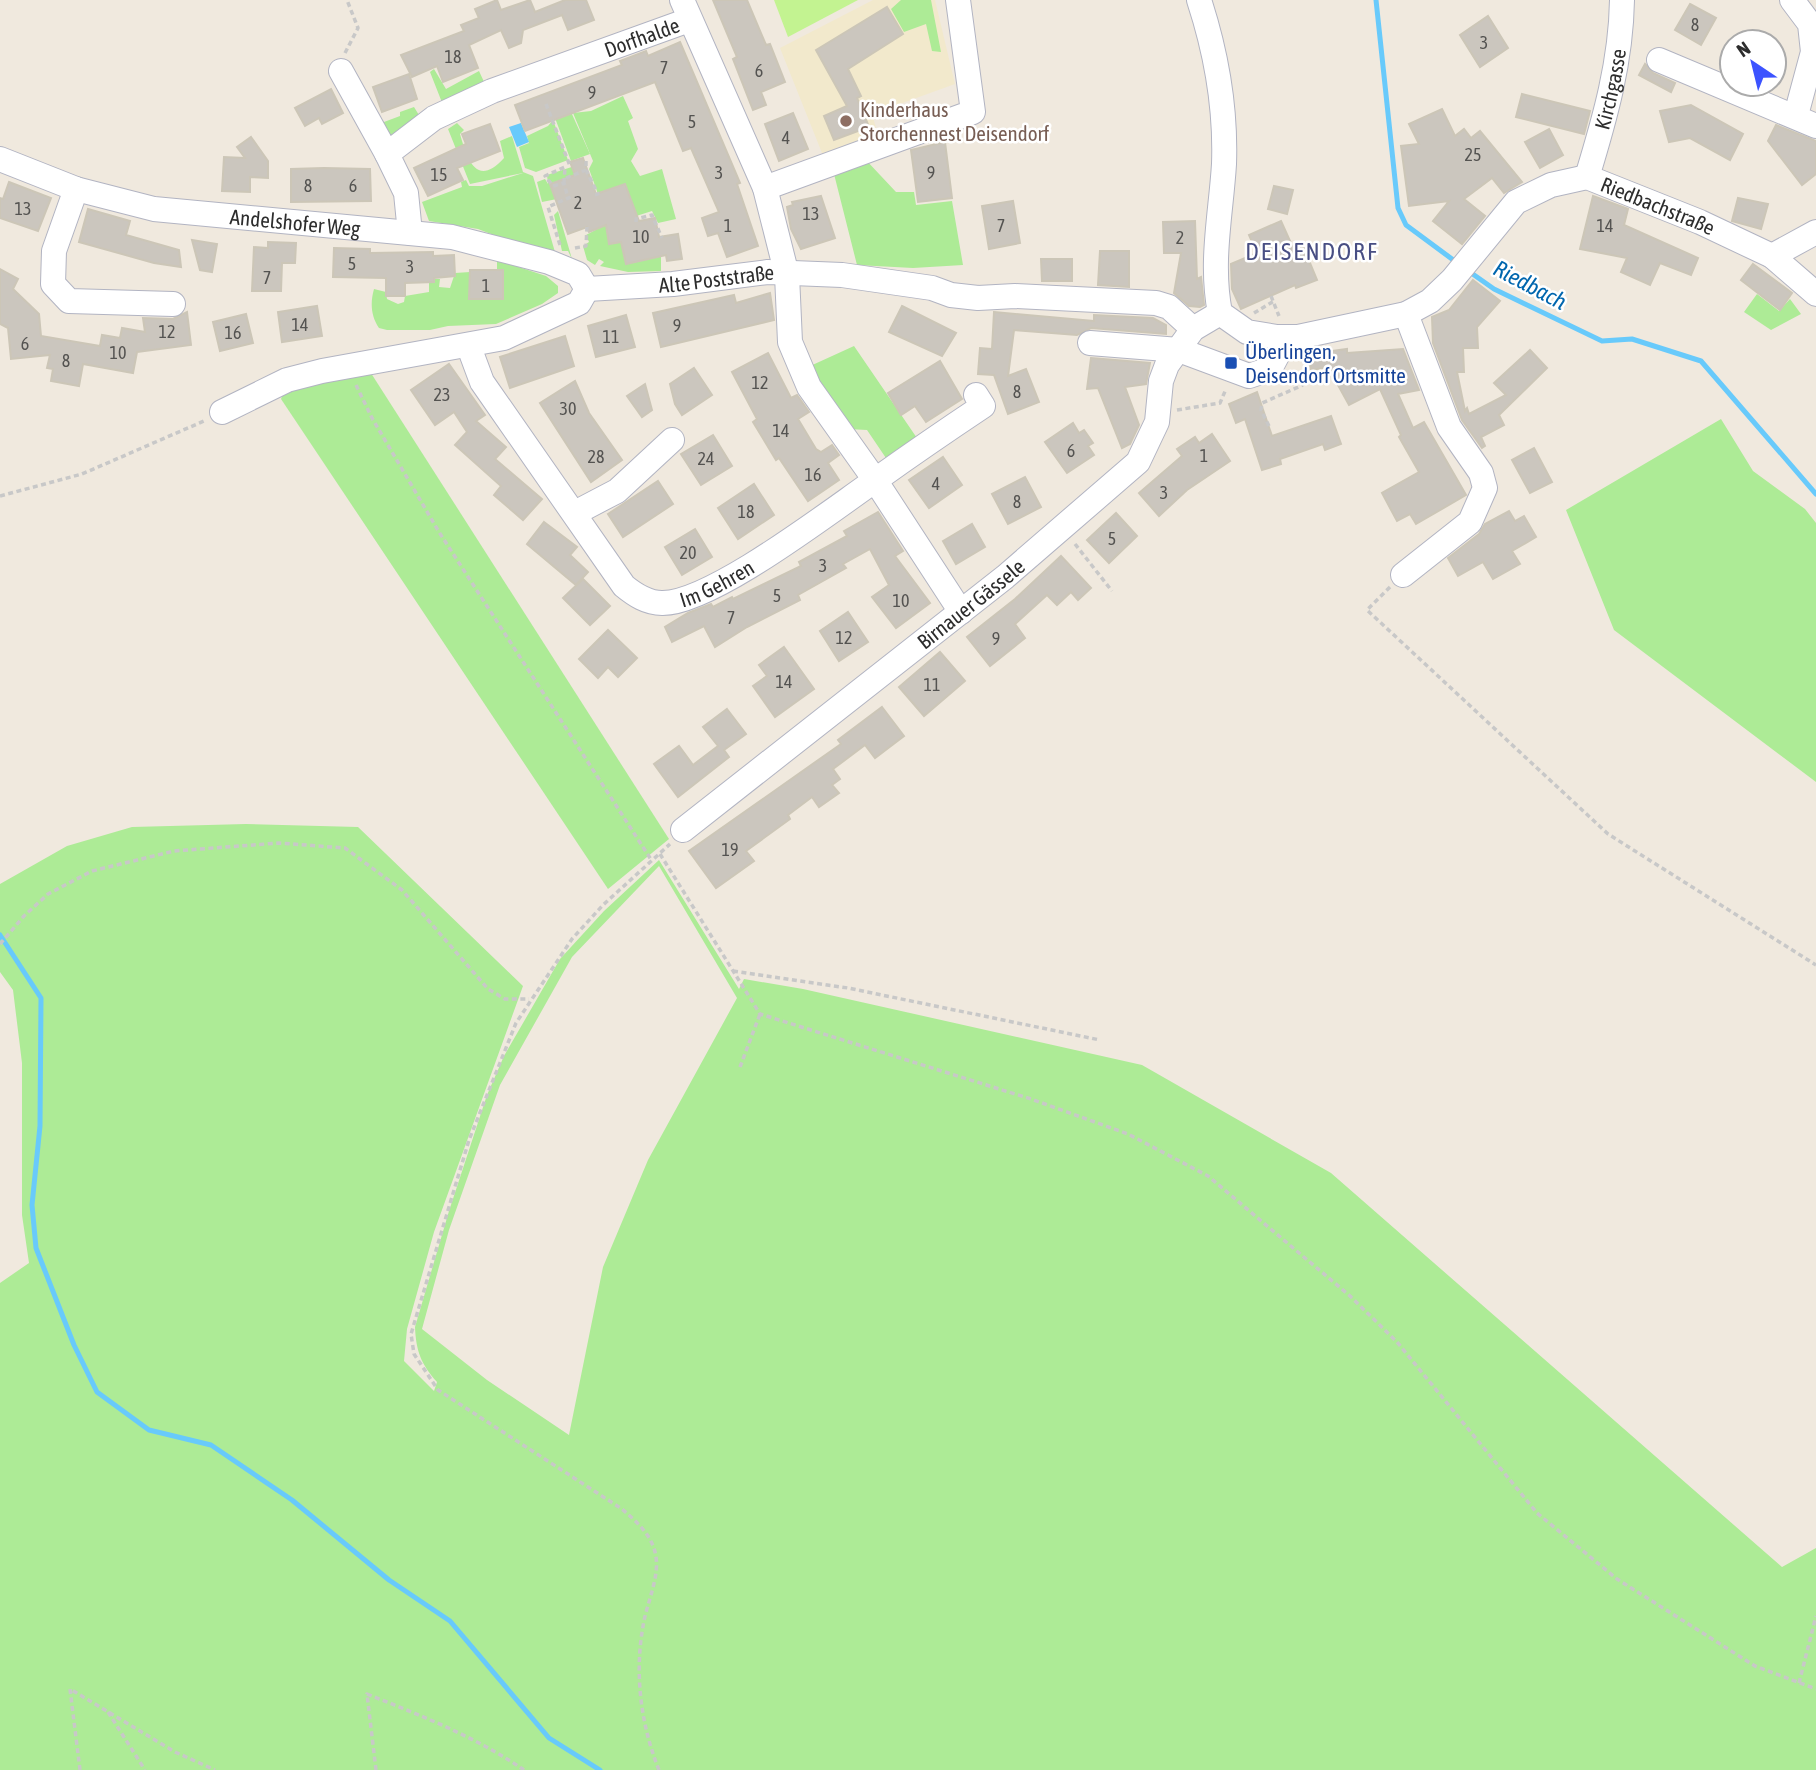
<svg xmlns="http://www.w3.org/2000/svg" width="1816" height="1770" viewBox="0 0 1816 1770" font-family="'Asap Condensed',sans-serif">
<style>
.education{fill:#f2e9cc}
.green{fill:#adeb96;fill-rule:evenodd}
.pitch{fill:#c3f391}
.water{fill:#68cafb}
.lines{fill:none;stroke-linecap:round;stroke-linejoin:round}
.stream{stroke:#68cafb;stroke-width:5}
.building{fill:#cbc6be;stroke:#ccc6b7;stroke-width:2}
.minor-casing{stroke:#b2b4c2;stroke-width:26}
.path{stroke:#c8c8c8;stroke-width:3.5;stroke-dasharray:5 3.5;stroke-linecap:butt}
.minor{stroke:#fff;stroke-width:24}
.education-dot{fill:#8d6e63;stroke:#fff;stroke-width:2.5}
.transit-dot{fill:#1a4fb4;stroke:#fff;stroke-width:2.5}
.labels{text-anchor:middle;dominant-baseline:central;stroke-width:5;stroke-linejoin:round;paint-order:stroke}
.number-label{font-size:18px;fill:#545351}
.street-label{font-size:21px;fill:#2d2d2d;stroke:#fff}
.education-label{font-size:21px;fill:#785e54;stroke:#fff;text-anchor:start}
.transit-label{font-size:21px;fill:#164399;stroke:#fff;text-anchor:start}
.water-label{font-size:23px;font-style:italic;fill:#0066ae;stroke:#fff}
.quarter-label{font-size:24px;letter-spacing:2px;fill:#484e83;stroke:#fff}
</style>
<rect width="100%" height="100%" fill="#f0e9de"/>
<polygon class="education" points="873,0 935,0 955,84 872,114 879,138 824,158 780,48"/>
<g class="green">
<polygon points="901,0 931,0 941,52 932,51 926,24 904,32 891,9"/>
<polygon points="434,69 446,89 479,71 485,84 443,105 430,72"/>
<polygon points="623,96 633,118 628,121 638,149 631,161 640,176 662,169 676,219 658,223 652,211 630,218 626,264 641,261 639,251 661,246 661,271 628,272 600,266 604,262 599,259 595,265 587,260 583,246 589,242 586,235 603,226 598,194 589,169 593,161 573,113 591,111"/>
<polygon points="414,107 422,120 393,142 376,125 400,116 400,112"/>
<polygon points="571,112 590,154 571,161 555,118"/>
<polygon points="553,120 568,160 536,172 525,168 519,147 529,143 527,136 548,126"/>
<path d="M457 123 464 130 460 134C467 158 476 189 504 158L500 141 512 136 523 172 533 176 557 259 478 229 429 221 422 202 462 187 461 182 466 180 469 186H482L523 173 470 184 448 129Z"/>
<polygon points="865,159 896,192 914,192 916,205 952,201 963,265 913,268 857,265 834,174"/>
<polygon points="587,162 586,170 565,179 567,197 542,202 537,182 545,179 548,184 547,175"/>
<polygon points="558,211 572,259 568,251 562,251 554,215"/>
<path d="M497 260 546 276 558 286V293L542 304 496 324 448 326 430 330H387L379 328C371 316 370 303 374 289L386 292 387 299 398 304 404 302 405 296 429 292V282H433L434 279H440L439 287 450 288 455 273 470 272 469 299H502L503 271 497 270Z"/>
<polygon points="1757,294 1779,311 1790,299 1801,314 1771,330 1744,312"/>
<polygon points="854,346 919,441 888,461 867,430 848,429 808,367"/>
<polygon points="369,370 669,839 608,889 281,399 285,389"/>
<polygon points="1721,419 1753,471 1805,509 1816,523 1816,782 1614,630 1566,510"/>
<path d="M246 824 358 827 523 986 434 1232 407 1329 404 1361 434 1391 437 1382C421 1364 416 1351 415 1327L449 1211 487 1095 504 1056 560 959 604 911 659 860 739 989 744 979 803 989 1142 1065 1331 1173 1782 1567 1816 1548V1770H0V1283L29 1263 22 1215V1063L13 990 0 972V884L67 846 132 827ZM659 866 737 998 648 1160 603 1267 569 1435 487 1380 422 1329 449 1230 500 1085 572 957Z"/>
</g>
<polygon class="pitch" points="774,0 858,0 788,37"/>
<polygon class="water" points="521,123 529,142 517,147 509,127"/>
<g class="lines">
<g class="stream">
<polyline points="1376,0 1398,208 1406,225 1456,262"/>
<polyline points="1467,270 1494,289 1602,341 1632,339 1701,361 1816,494"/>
<polyline points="0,935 41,998 40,1126 32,1205 36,1248 74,1345 97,1392 149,1430 211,1445 292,1500 389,1580 450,1621 549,1738 600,1770"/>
</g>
</g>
<g class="building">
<polygon points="497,0 501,10 530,0 535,12 565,0 586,0 594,20 568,30 562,15 523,30 521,43 509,48 501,30 469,45 478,68 443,82 437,66 412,77 401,55 464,31 461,25 479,18 475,9"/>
<polygon points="713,0 747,0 766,45 770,44 785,82 761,92 766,105 753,110 733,59 737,57"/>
<polygon points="1690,4 1716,18 1701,45 1675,30"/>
<polygon points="887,7 903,34 848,69 861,96 857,98 869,127 834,140 824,116 847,106 816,50"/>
<polygon points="1488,16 1508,48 1480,67 1460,35"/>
<polygon points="680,42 740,183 737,184 758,246 727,257 718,233 708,236 702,218 719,212 691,148 683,151 655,82 525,131 515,105 622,65 620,61 646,51 648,56"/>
<polygon points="1645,64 1653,73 1675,83 1671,92 1639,75"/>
<polygon points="409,74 417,99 382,112 373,87"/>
<polygon points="331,89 343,113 322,124 319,118 305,126 295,108"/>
<polygon points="1522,94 1590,111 1584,134 1516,117"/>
<polygon points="1691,105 1743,134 1730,160 1690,138 1669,142 1660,111"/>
<polygon points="1442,109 1455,136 1464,129 1471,138 1480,131 1522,182 1504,193 1492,178 1464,199 1485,216 1462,244 1433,221 1449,201 1409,206 1401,146 1419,144 1409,124"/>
<polygon points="793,113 808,149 779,161 765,124"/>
<polygon points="490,124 500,151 457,168 463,180 428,196 414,168 466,144 462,134"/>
<polygon points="1776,125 1816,141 1816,174 1802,185 1768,141"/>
<polygon points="1549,129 1563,155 1540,168 1525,142"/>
<polygon points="251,137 268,161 268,178 250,177 250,192 222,191 224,157 245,158 237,147"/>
<polygon points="945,142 952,198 918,202 911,150"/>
<polygon points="583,158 596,194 625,184 639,221 655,218 659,237 678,234 682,259 667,261 666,255 626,264 621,242 609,244 606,225 589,232 587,227 568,234 550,184 575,175 570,162"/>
<polygon points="324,168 370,169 371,201 291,202 291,169"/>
<polygon points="9,182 51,198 38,231 0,218 0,198 3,199"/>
<polygon points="1274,186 1293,190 1287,214 1268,209"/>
<polygon points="821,196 835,238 801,249 791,229 787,207 793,205 792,202"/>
<polygon points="1593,196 1628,209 1624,225 1698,258 1691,275 1660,263 1650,285 1621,272 1627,258 1580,249"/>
<polygon points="1738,198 1768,204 1761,229 1732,221"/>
<polygon points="1013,201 1020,243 989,249 982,206"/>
<polygon points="88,209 130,221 126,235 179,250 181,267 154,263 79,242"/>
<polygon points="1195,221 1197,279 1201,277 1204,305 1200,307 1189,306 1174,293 1181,253 1164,253 1163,222"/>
<polygon points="1281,221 1294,250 1303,246 1317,280 1296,288 1295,285 1241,309 1232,289 1231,264 1257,253 1249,235"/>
<polygon points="192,240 217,244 212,272 200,270"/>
<polygon points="268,242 296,243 295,263 282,263 281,291 252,291 254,247 268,248"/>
<polygon points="334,248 370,249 370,253 433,252 433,256 454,255 455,276 434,278 434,282 405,283 405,296 386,296 386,278 333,277"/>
<polygon points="1100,251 1129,251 1129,287 1098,285"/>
<polygon points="1041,259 1072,259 1072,281 1042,281"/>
<polygon points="1753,264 1792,293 1780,310 1741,280"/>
<polygon points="0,269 18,279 13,289 39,314 41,336 100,346 102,335 120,338 122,328 145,332 143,318 173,319 187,312 191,345 137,352 133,373 83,364 79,386 51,381 53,369 47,368 50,355 11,359 8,328 0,324"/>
<polygon points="470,270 503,270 503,299 469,299"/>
<polygon points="1473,280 1500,301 1477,327 1478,348 1463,348 1464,372 1457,372 1465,411 1467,408 1469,414 1506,395 1494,383 1530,350 1547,368 1499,415 1504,425 1481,437 1485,446 1482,448 1462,420 1433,343 1432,317 1449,310"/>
<polygon points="770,293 774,320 661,347 653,313 734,295 736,303"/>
<polygon points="317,306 322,336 282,342 278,312"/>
<polygon points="902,306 956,333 942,356 889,332"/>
<polygon points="994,312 1094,321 1094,315 1153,318 1166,325 1166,334 1091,328 1077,335 1014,330 1008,376 1026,369 1039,402 1008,414 994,375 978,374 980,348 992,349"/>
<polygon points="246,314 253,343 220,351 213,322"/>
<polygon points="626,315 635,347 596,357 588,326"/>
<polygon points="565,336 574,366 510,388 500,357"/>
<polygon points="1331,348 1332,351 1347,349 1347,353 1403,349 1419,390 1398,394 1413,428 1424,422 1466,495 1416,524 1410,514 1397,521 1382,493 1419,472 1399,437 1401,435 1380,389 1349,405 1328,367 1311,370 1308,351"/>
<polygon points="768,353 791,398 797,395 809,412 798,419 816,449 821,452 832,445 839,455 828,463 839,480 808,501 779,458 776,460 753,422 757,419 732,372"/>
<polygon points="1091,358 1150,363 1146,384 1125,387 1139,425 1130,444 1122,448 1098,388 1087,389"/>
<polygon points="940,361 962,399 926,422 915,406 901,415 888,393"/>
<polygon points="449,364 485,415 476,421 506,447 495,459 542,499 523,520 494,495 501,486 455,445 467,432 454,412 435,425 411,390"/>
<polygon points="694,368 712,395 682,415 675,404 670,384"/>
<polygon points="575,381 589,413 622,460 591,482 540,403"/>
<polygon points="645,384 652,410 642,417 627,396"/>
<polygon points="1257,392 1272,436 1331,416 1341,444 1325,450 1323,444 1280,459 1281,464 1262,470 1245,419 1236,423 1229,404"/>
<polygon points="1073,423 1079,433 1084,430 1093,443 1088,446 1094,455 1067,473 1045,442"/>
<polygon points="1212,434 1230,461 1187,490 1159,516 1139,493 1182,456 1177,449 1195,437 1199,443"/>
<polygon points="713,435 732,466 701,485 681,454"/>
<polygon points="1534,448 1552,482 1530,493 1512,460"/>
<polygon points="943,457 962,485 929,508 909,480"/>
<polygon points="1025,477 1041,507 1008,524 992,494"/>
<polygon points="658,481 673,504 623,537 608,514"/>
<polygon points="754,484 774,515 738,539 718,508"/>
<polygon points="1509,511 1515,521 1524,516 1536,537 1512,551 1520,564 1493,579 1483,562 1458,576 1448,558 1479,534 1485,524"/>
<polygon points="878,512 903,551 895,556 930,603 896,628 872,597 889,585 870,549 843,564 846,568 798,595 800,600 747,627 715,647 704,626 672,642 665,627 688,613 711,604 713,607 732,597 733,599 801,566 799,562 847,536 844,531"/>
<polygon points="1116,513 1137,536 1109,563 1087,540"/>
<polygon points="544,522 577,547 570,555 588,572 576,585 527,544"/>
<polygon points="972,524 985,547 956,564 943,541"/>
<polygon points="695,529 712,557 682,575 665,547"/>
<polygon points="1061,556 1091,588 1078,600 1071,592 1057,605 1047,595 1015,624 1025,638 990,666 967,637 1015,599"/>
<polygon points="583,579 610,606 590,625 563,598"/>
<polygon points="848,612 868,642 839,661 820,631"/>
<polygon points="608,630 637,658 618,677 608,667 598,678 579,659"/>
<polygon points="784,647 814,689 775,717 753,686 767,676 759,665"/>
<polygon points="940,652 965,681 924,716 899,687"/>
<polygon points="882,707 904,736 875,758 865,745 833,769 840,779 832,785 839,793 819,807 812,797 788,815 790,819 746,851 754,861 716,888 689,851 841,744 838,740"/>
<polygon points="727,709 746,734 724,750 729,757 678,797 654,764 679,746 693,765 718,746 703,727"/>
</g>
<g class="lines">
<g class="minor-casing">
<g id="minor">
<polyline points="682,0 765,188 787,275 790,342 809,387 875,480 961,612"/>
<path id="s1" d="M1199 0C1216 52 1226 108 1224 164 1221 214 1210 262 1220 313L1247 332 1277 337H1298L1406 314 1430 301 1452 280 1516 202 1551 185 1587 177 1700 222 1772 256 1816 294"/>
<polyline points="1792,0 1810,24 1813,52 1796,115"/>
<polyline points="1659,60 1816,126"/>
<polyline points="341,71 387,154"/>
<path id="s2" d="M0 159 76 189 154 209 452 237 549 262 578 274 587 289"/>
<path id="s3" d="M1587 177C1605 118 1621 62 1622 0"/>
<polyline points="765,188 973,112 958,0"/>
<polyline points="76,189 54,251 53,284 69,301 173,304"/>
<path id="s4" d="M410 233 406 193 387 154 434 118 492 91 689 20"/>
<polyline points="1772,256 1816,232"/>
<path id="s5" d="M587 289 673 284 768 272 842 275 932 288 951 295 978 298 1015 296 1156 303 1169 307 1193 329"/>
<polyline points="1090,343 1179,350 1249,376 1270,369 1287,337"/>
<path id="s6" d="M469 347 482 382 624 586C635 595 647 603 662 603 711 604 833 509 877 479 912 454 947 430 983 406L976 395"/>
<polyline points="222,412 287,380 322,371 504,338 579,303 587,289"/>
<polyline points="575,513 617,491 672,440"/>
<polyline points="1403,575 1470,522 1485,488 1481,473 1449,427 1406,314"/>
<path id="s7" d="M683 830 1005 577 1138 462 1157 422 1161 381 1167 365 1193 329 1220 313"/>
</g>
</g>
<g class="path">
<polyline points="345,53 358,28 347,0"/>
<polyline points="546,104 570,166"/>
<polyline points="586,161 586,170 598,194 594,195"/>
<polyline points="566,178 586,170"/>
<polyline points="564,183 565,167 545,176 553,186 564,183 568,198"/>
<polyline points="636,222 636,219 652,215 662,238"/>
<polyline points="560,245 548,207 573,196"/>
<polyline points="575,248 586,246 587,227"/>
<polyline points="1271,296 1279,316"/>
<polyline points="1254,313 1274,301"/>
<polyline points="356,385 372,418 439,532 652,861"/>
<polyline points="1177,410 1220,403 1226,389"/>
<polyline points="1269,426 1261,410 1262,403 1303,385"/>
<polyline points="0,496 82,474 204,421"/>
<polyline points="1075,544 1112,591"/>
<polyline points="1390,587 1367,610 1608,834 1816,965"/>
<polyline points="660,854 760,1014 1031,1099 1128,1134 1208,1176 1350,1296 1397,1342 1537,1513 1617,1579 1755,1666 1816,1689"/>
<polyline points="0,944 24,916 48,894 92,871 174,851 279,843 345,848 402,890 488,989 505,999 529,999"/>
<polyline points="733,971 848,988 1100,1040"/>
<polyline points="740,1067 760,1014"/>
<polyline points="1799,1683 1816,1616"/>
<polyline points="108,1712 145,1770"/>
<polyline points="80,1770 70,1689 175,1752 215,1770"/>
<path d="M376 1770 367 1694C422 1716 476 1737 524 1770"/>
<path d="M659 1770C640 1723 634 1670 644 1621 648 1601 659 1577 656 1557 653 1536 637 1522 622 1509L438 1390 414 1354 411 1334 469 1140 516 1023 572 939 603 905 670 844"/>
</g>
<use href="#minor" class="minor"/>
</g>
<circle class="education-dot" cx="846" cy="121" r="7"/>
<rect class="transit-dot" x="1224" y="356" width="14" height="14" rx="3.5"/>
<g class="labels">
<g class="number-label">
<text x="1695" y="24">8</text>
<text x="1484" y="42">3</text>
<text x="453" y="56">18</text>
<text x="664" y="67">7</text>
<text x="759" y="70">6</text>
<text x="592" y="92">9</text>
<text x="692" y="121">5</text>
<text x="786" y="137">4</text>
<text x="1473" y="154">25</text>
<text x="719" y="172">3</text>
<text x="931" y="172">9</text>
<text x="439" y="174">15</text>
<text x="308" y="185">8</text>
<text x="353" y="185">6</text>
<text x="578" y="202">2</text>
<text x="23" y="208">13</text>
<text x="811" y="213">13</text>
<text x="728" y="225">1</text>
<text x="1001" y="225">7</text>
<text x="1605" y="225">14</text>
<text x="641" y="236">10</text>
<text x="1180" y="237">2</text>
<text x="352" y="263">5</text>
<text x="410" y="266">3</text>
<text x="267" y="277">7</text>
<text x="486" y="285">1</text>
<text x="300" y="324">14</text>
<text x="677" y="325">9</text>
<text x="167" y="331">12</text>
<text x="233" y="332">16</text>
<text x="611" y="336">11</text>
<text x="25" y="343">6</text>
<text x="118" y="352">10</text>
<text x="66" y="360">8</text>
<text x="760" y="382">12</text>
<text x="1017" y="391">8</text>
<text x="442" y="394">23</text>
<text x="568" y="408">30</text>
<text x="781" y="430">14</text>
<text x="1071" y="450">6</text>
<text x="1204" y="455">1</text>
<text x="596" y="456">28</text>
<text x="706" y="458">24</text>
<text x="813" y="474">16</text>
<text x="936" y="483">4</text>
<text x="1164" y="492">3</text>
<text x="1017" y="501">8</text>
<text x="746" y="511">18</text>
<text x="1112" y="538">5</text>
<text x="688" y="552">20</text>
<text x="823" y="565">3</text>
<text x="777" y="595">5</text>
<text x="901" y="600">10</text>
<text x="731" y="617">7</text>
<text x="844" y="637">12</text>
<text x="996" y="638">9</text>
<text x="784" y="681">14</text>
<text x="932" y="684">11</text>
<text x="730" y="849">19</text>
</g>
<g class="street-label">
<text stroke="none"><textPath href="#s4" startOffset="366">Dorfhalde</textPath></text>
<text stroke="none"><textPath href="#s3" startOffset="91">Kirchgasse</textPath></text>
<text stroke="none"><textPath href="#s1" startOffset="822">Riedbachstraße</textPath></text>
<text stroke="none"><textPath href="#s2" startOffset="304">Andelshofer Weg</textPath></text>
<text stroke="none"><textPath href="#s5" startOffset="130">Alte Poststraße</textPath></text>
<text stroke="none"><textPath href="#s6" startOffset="387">Im Gehren</textPath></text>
<text stroke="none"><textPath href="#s7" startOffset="366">Birnauer Gässele</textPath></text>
</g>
<g class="education-label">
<text x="860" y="109">Kinderhaus<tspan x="860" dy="24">Storchennest Deisendorf</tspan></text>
</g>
<g class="transit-label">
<text x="1245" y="351">Überlingen,<tspan x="1245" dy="24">Deisendorf Ortsmitte</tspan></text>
</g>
<g class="water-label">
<text transform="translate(1530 285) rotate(28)">Riedbach</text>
</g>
<g class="quarter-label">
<text x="1312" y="251">DEISENDORF</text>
</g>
</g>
<g transform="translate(1753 63) rotate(325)"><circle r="33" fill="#ffffff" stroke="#ababab" stroke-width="2"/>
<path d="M0-5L12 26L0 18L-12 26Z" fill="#3c53ff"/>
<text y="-10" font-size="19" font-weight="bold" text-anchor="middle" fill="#2d2d2d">N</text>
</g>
</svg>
